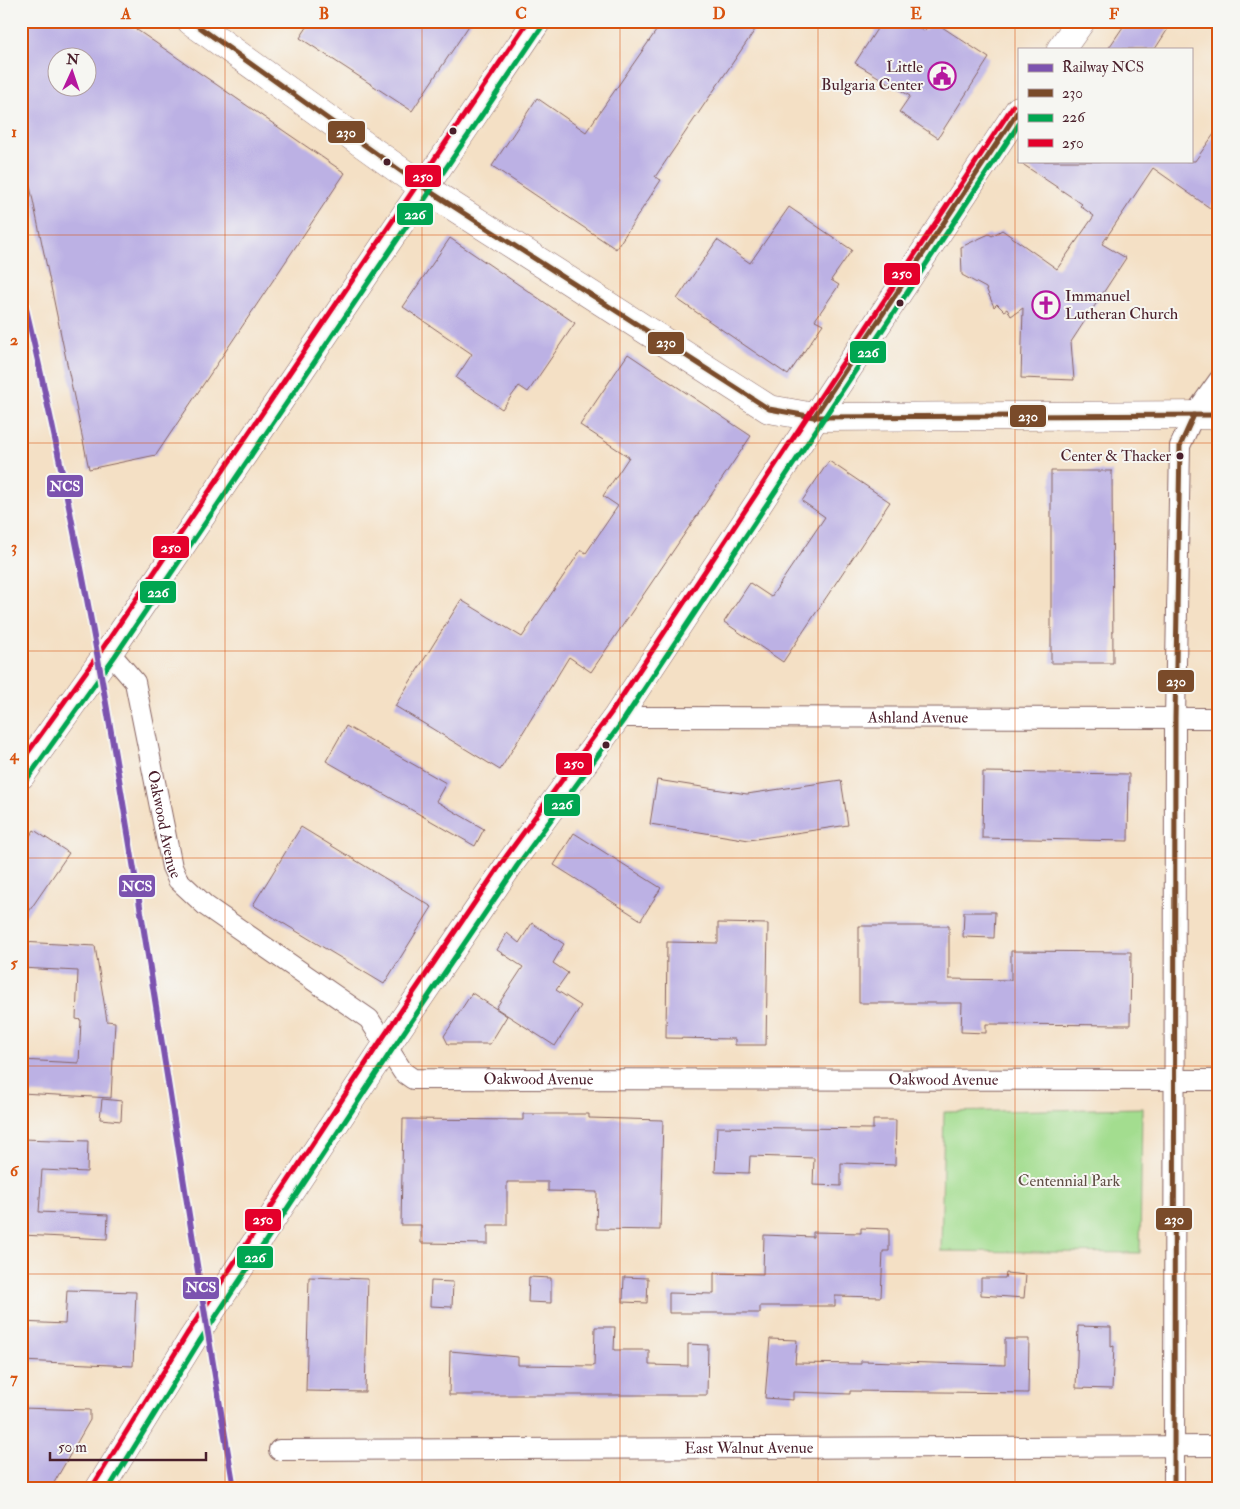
<svg xmlns="http://www.w3.org/2000/svg" width="1240" height="1509" viewBox="0 0 1240 1509" font-family="'IM FELL Double Pica',serif">
<style>
.green{fill:#a3dd8f;stroke:#767e5d}
.building{fill:#bcb1e4;fill-rule:evenodd}
.lines{fill:none;stroke-linecap:round;stroke-linejoin:round}
.street-casing{stroke:#866361;stroke-width:22}
.secondary-casing{stroke:#866361;stroke-width:29}
.primary-casing{stroke:#866361;stroke-width:29}
.street{stroke:#fff;stroke-width:20}
.secondary{stroke:#fff;stroke-width:28}
.primary{stroke:#fff;stroke-width:28}
.bus-1-casing{stroke:#f6f6f2;stroke-width:9}
.bus-2-casing{stroke:#f6f6f2;stroke-width:9}
.bus-3-casing{stroke:#f6f6f2;stroke-width:9}
.bus-1{stroke:#7a4b2a;stroke-width:5}
.bus-2{stroke:#00a651;stroke-width:5}
.bus-3{stroke:#e4002b;stroke-width:5}
.rail-1-casing{stroke:#f6f6f2;stroke-width:10}
.rail-1{stroke:#7c53af;stroke-width:6}
.grid{fill:none;stroke:#d8530f;stroke-width:1;stroke-opacity:0.55}
.bus-dot{fill:#4a1f2b;stroke:#f6f6f2;stroke-width:2}
.labels{text-anchor:middle;dominant-baseline:central;stroke-width:4;stroke-linejoin:round;paint-order:stroke}
.bus-label{font-size:15px;fill:#4a1f2b;stroke:#f6f6f2;text-anchor:end}
.poi-label{font-size:16px;fill:#4a1f2b;stroke:#f6f6f2;text-anchor:end}
.street-label{font-size:16px;fill:#4a1f2b;stroke:#f6f6f2}
.park-label{font-size:16px;fill:#604e44;stroke:#f6f6f2}
.line-badge{stroke:#f6f6f2;stroke-width:2}
.badge-label{font-size:14px;text-anchor:middle;font-weight:bold;fill:#fff}
.neatline{fill:none;stroke:#d8530f;stroke-width:2}
.grid-label{font-size:16px;text-anchor:middle;font-weight:bold;fill:#d8530f}
</style>
<rect width="100%" height="100%" fill="#f6f6f2"/>
<filter id="ink" filterUnits="userSpaceOnUse"><feTurbulence type="fractalNoise" baseFrequency=".02" numOctaves="2"/><feDisplacementMap in="SourceGraphic" scale="10" xChannelSelector="R" yChannelSelector="G"/><feConvolveMatrix kernelMatrix="1 2 1 2 8 2 1 2 1" color-interpolation-filters="sRGB"/></filter>
<filter id="wash" filterUnits="userSpaceOnUse"><feTurbulence type="fractalNoise" baseFrequency=".0096" numOctaves="4" result="noise"/><feDisplacementMap in="SourceGraphic" scale="20" xChannelSelector="R" yChannelSelector="G"/><feGaussianBlur stdDeviation="1.12" result="paint"/><feColorMatrix in="noise" values="0 0 0 0 0 0 0 0 0 0 0 0 0 0 0 0 0 1.4 0 .05"/><feComposite in="paint" operator="in"/></filter>
<g filter="url(#wash)">
<rect width="100%" height="100%" fill="#f4e0c5"/>
<polygon class="green" points="1142,1108 1140,1253 941,1251 944,1112"/>
<g id="blocks">
<g class="building">
<path d="M21 21H124L345 173 156 455 89 469 21 143ZM58 58H88V88H58Z"/>
<polygon points="311,21 472,21 412,111 300,38"/>
<polygon points="663,21 761,21 655,177 661,180 616,249 492,166 537,98 586,132"/>
<polygon points="882,21 908,21 924,31 933,21 989,58 938,138 899,112 910,96 855,63"/>
<polygon points="1127,21 1173,21 1155,49 1108,49"/>
<polygon points="1219,127 1219,195 1210,208 1153,168 1102,244 1126,258 1071,342 1074,380 1021,378 1023,308 1011,316 1007,309 1004,311 997,304 994,307 986,288 962,275 961,247 989,234 992,236 1002,230 1057,269 1094,216 1080,206 1082,204 1018,161 1195,161"/>
<polygon points="789,207 852,250 831,280 839,285 815,320 823,324 788,375 677,299 717,240 750,263"/>
<polygon points="450,238 575,323 528,392 519,386 502,409 456,378 472,354 403,307"/>
<polygon points="628,354 751,436 591,672 569,657 500,770 395,706 461,600 522,637 581,550 586,553 618,506 603,496 629,457 580,425"/>
<polygon points="829,461 890,502 783,662 724,622 750,583 771,597 825,517 802,501"/>
<polygon points="1051,471 1112,471 1113,663 1051,663"/>
<polygon points="346,726 446,783 436,801 484,829 475,846 326,761"/>
<polygon points="983,772 1129,774 1128,841 982,838"/>
<polygon points="657,780 747,794 841,780 848,825 749,840 650,824"/>
<polygon points="301,827 432,907 384,984 253,905"/>
<polygon points="34,830 69,853 21,923 21,849"/>
<polygon points="574,833 661,888 641,920 554,865"/>
<polygon points="964,912 995,912 994,938 963,937"/>
<polygon points="532,923 564,944 553,963 568,973 556,990 581,1006 555,1046 496,1008 523,967 497,950 507,933 519,943"/>
<polygon points="718,923 768,924 766,1045 735,1045 735,1039 666,1038 667,942 718,943"/>
<polygon points="859,926 949,926 949,979 1011,980 1011,951 1131,952 1130,1025 986,1024 986,1033 961,1032 962,1003 859,1003"/>
<polygon points="21,942 95,946 107,1021 115,1022 111,1098 21,1093 21,1060 79,1063 81,1020 76,1019 78,971 21,968"/>
<polygon points="472,993 507,1016 490,1044 448,1044 444,1036"/>
<polygon points="102,1099 122,1101 121,1121 100,1119"/>
<polygon points="523,1114 589,1114 589,1118 663,1120 660,1230 596,1229 597,1192 548,1191 548,1182 507,1182 507,1225 488,1225 488,1244 421,1243 421,1225 401,1225 403,1119 523,1120"/>
<polygon points="873,1120 896,1120 895,1165 841,1163 841,1186 813,1185 814,1158 750,1156 749,1173 715,1172 717,1127 873,1129"/>
<polygon points="21,1139 88,1141 87,1172 42,1170 39,1212 108,1215 107,1239 21,1235"/>
<polygon points="861,1228 889,1229 889,1251 883,1251 881,1297 835,1296 835,1306 760,1306 760,1313 669,1313 669,1293 714,1294 714,1273 763,1274 764,1235 813,1237 813,1232 861,1233"/>
<polygon points="1006,1273 1026,1275 1024,1298 981,1295 981,1278 1005,1278"/>
<polygon points="309,1277 368,1279 365,1392 306,1391"/>
<polygon points="529,1277 551,1278 551,1303 528,1302"/>
<polygon points="624,1277 648,1278 647,1303 623,1302"/>
<polygon points="431,1281 453,1282 452,1307 430,1306"/>
<polygon points="67,1290 136,1292 133,1366 21,1361 21,1322 65,1324"/>
<polygon points="1078,1326 1111,1327 1111,1347 1114,1346 1112,1389 1076,1388"/>
<polygon points="595,1327 615,1327 614,1350 649,1350 649,1365 688,1366 688,1344 708,1345 707,1395 449,1395 450,1351 518,1357 518,1365 594,1366"/>
<polygon points="770,1339 797,1340 795,1363 861,1364 861,1361 1005,1365 1005,1339 1029,1339 1028,1393 850,1391 850,1394 793,1392 793,1400 765,1398"/>
<polygon points="21,1408 90,1410 90,1420 51,1488 21,1488"/>
</g>
</g>
</g>
<g filter="url(#ink)">
<use href="#blocks" fill-opacity="0" stroke="#866361" stroke-width="1"/>
<g class="lines">
<g class="street-casing">
<g id="street">
<path id="s1" d="M109 652 135 682 172 867 178 880 206 906 369 1019 403 1072 413 1079 1219 1080"/>
<path id="s2" d="M617 717 1219 718"/>
<path id="s3" d="M279 1450 1219 1446"/>
<polyline points="1174,1488 1175,718 1180,446 1194,415 1219,380"/>
</g>
</g>
<g class="secondary-casing">
<polyline id="secondary" points="191,21 423,187 769,409 814,417 1219,415"/>
</g>
<g class="primary-casing">
<g id="primary">
<polyline points="1061,49 1081,21"/>
<polyline points="21,775 109,652 537,21"/>
<polyline points="100,1488 193,1338 386,1046 511,862 617,717 1019,110"/>
</g>
</g>
<use href="#street" class="street"/>
<use href="#secondary" class="secondary"/>
<use href="#primary" class="primary"/>
<g class="bus-1-casing">
<g id="bus-1">
<polyline points="191,21 423,187 769,409 814,417 1219,415"/>
<polyline points="814,417 1019,110"/>
<polyline points="1174,1488 1175,718 1180,446 1194,415"/>
</g>
</g>
<g class="bus-2-casing">
<g id="bus-2">
<polyline points="27,779 115,656 543,25"/>
<polyline points="109,1488 199,1342 392,1050 517,866 623,721 1019,124"/>
</g>
</g>
<g class="bus-3-casing">
<g id="bus-3">
<polyline points="21,762 103,648 528,21"/>
<polyline points="94,1484 187,1334 380,1042 505,858 611,713 1013,106"/>
</g>
</g>
<use href="#bus-1" class="bus-1"/>
<use href="#bus-2" class="bus-2"/>
<use href="#bus-3" class="bus-3"/>
<g class="rail-1-casing">
<path id="rail-1" d="M21 288C116 683 164 1088 234 1488"/>
</g>
<use href="#rail-1" class="rail-1"/>
</g>
</g>
<path class="grid" d="M225 21V1488M422 21V1488M620 21V1488M818 21V1488M1015 21V1488M21 235H1219M21 443H1219M21 651H1219M21 858H1219M21 1066H1219M21 1274H1219"/>
<defs>
<g id="civic-ring" transform="scale(1.4375)"><circle r="9.5" fill="#f6f6f2" stroke="#b5179e" stroke-width="1.5"/><path d="M-.6-6.5H3V-4.5H.6V-3L4-1V1h2V6H-6V1h2V-1L-.6-3ZM-1.2 2.5V6h2.4V2.5Z" fill="#b5179e"/></g>
<g id="church-ring" transform="scale(1.4375)"><circle r="9.5" fill="#f6f6f2" stroke="#b5179e" stroke-width="1.5"/><path d="M-1.2-6h2.4v3.5h3.3v2.4h-3.3V6h-2.4V-.1h-3.3v-2.4h3.3Z" fill="#b5179e"/></g>
</defs>
<g fill-rule="evenodd">
<use href="#civic-ring" x="942" y="76"/>
<use href="#church-ring" x="1046" y="305"/>
</g>
<g class="bus-dot">
<circle cx="453" cy="131" r="4.5"/>
<circle cx="387" cy="162" r="4.5"/>
<circle cx="900" cy="303" r="4.5"/>
<circle cx="1180" cy="456" r="4.5"/>
<circle cx="606" cy="745" r="4.5"/>
</g>
<g class="labels">
<g class="bus-label">
<text x="1171" y="456">Center &amp; Thacker</text>
</g>
<g class="poi-label">
<text x="923" y="67">Little<tspan x="923" dy="18">Bulgaria Center</tspan></text>
<text x="1065" y="296" text-anchor="start">Immanuel<tspan x="1065" dy="18">Lutheran Church</tspan></text>
</g>
<g class="street-label">
<text stroke="none"><textPath href="#s2" startOffset="301">Ashland Avenue</textPath></text>
<text stroke="none"><textPath href="#s1" startOffset="185">Oakwood Avenue</textPath></text>
<text stroke="none"><textPath href="#s1" startOffset="680">Oakwood Avenue</textPath></text>
<text stroke="none"><textPath href="#s1" startOffset="1085">Oakwood Avenue</textPath></text>
<text stroke="none"><textPath href="#s3" startOffset="470">East Walnut Avenue</textPath></text>
</g>
<g class="park-label">
<text x="1069" y="1181">Centennial Park</text>
</g>
</g>
<g class="line-badge">
<rect x="327" y="120" width="39" height="24" rx="5" fill="#7a4b2a"/>
<rect x="404" y="164" width="38" height="24" rx="5" fill="#e4002b"/>
<rect x="396" y="202" width="38" height="24" rx="5" fill="#00a651"/>
<rect x="883" y="262" width="38" height="24" rx="5" fill="#e4002b"/>
<rect x="647" y="331" width="38" height="24" rx="5" fill="#7a4b2a"/>
<rect x="849" y="340" width="38" height="24" rx="5" fill="#00a651"/>
<rect x="1009" y="404" width="38" height="24" rx="5" fill="#7a4b2a"/>
<rect x="46" y="474" width="38" height="24" rx="5" fill="#7c53af"/>
<rect x="152" y="535" width="38" height="24" rx="5" fill="#e4002b"/>
<rect x="139" y="580" width="38" height="24" rx="5" fill="#00a651"/>
<rect x="1157" y="669" width="38" height="24" rx="5" fill="#7a4b2a"/>
<rect x="555" y="752" width="38" height="24" rx="5" fill="#e4002b"/>
<rect x="543" y="793" width="38" height="24" rx="5" fill="#00a651"/>
<rect x="118" y="874" width="38" height="24" rx="5" fill="#7c53af"/>
<rect x="1155" y="1207" width="38" height="24" rx="5" fill="#7a4b2a"/>
<rect x="244" y="1208" width="38" height="24" rx="5" fill="#e4002b"/>
<rect x="236" y="1245" width="38" height="24" rx="5" fill="#00a651"/>
<rect x="182" y="1276" width="38" height="24" rx="5" fill="#7c53af"/>
</g>
<g class="badge-label">
<text x="346" y="137">230</text>
<text x="423" y="181">250</text>
<text x="415" y="219">226</text>
<text x="902" y="278">250</text>
<text x="666" y="347">230</text>
<text x="868" y="357">226</text>
<text x="1028" y="421">230</text>
<text x="65" y="491">NCS</text>
<text x="171" y="552">250</text>
<text x="158" y="597">226</text>
<text x="1176" y="686">230</text>
<text x="574" y="768">250</text>
<text x="562" y="809">226</text>
<text x="137" y="891">NCS</text>
<text x="1174" y="1224">230</text>
<text x="263" y="1224">250</text>
<text x="255" y="1262">226</text>
<text x="201" y="1292">NCS</text>
</g>
<rect width="1240" height="1509" fill="none" stroke="#f6f6f2" stroke-width="55"/>
<rect x="1018" y="48" width="175" height="115" fill="#f6f6f2" stroke="#b1a0a2"/>
<rect x="1028" y="64" width="25" height="8" fill="#7c53af" stroke="#b1a0a2"/>
<text x="1062" y="72" font-size="15" fill="#4a1f2b">Railway NCS</text>
<rect x="1028" y="89" width="25" height="8" fill="#7a4b2a" stroke="#b1a0a2"/>
<text x="1062" y="98" font-size="15" fill="#4a1f2b">230</text>
<rect x="1028" y="114" width="25" height="8" fill="#00a651" stroke="#b1a0a2"/>
<text x="1062" y="122" font-size="15" fill="#4a1f2b">226</text>
<rect x="1028" y="139" width="25" height="8" fill="#e4002b" stroke="#b1a0a2"/>
<text x="1062" y="148" font-size="15" fill="#4a1f2b">250</text>
<g transform="translate(72 72) rotate(3)"><circle r="24" fill="#f6f6f2" stroke="#b1a0a2"/>
<path d="M0-4L9 19L0 12L-9 19Z" fill="#b5179e"/>
<text y="-8" font-size="14" font-weight="bold" text-anchor="middle" fill="#4a1f2b">N</text>
</g>
<path d="M50 1452v8h156v-8" fill="none" stroke="#4a1f2b" stroke-width="2.5"/>
<text x="58" y="1452" font-size="15" fill="#4a1f2b" stroke="#f6f6f2" stroke-width="4" paint-order="stroke">50 m</text>
<rect x="28" y="28" width="1184" height="1454" class="neatline"/>
<g class="grid-label">
<text x="126" y="19">A</text>
<text x="324" y="19">B</text>
<text x="521" y="19">C</text>
<text x="719" y="19">D</text>
<text x="916" y="19">E</text>
<text x="1114" y="19">F</text>
<text x="14" y="137">1</text>
<text x="14" y="345">2</text>
<text x="14" y="552">3</text>
<text x="14" y="760">4</text>
<text x="14" y="968">5</text>
<text x="14" y="1176">6</text>
<text x="14" y="1383">7</text>
</g>
</svg>
